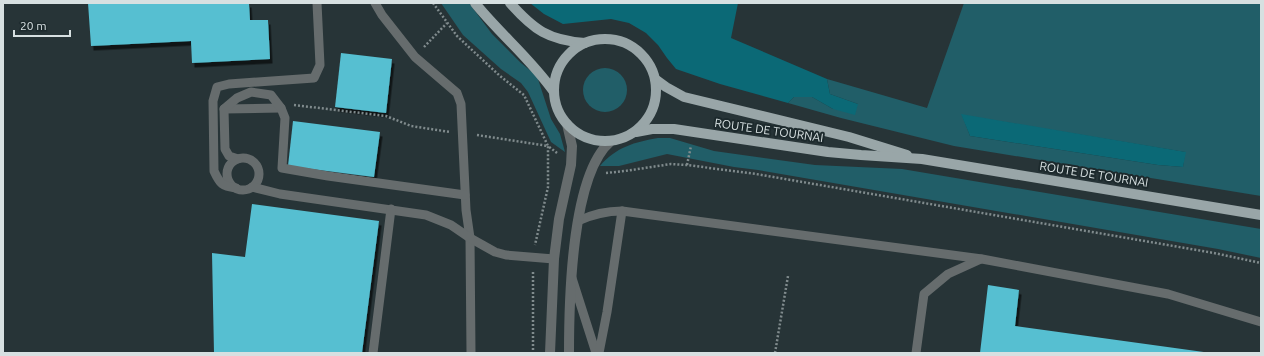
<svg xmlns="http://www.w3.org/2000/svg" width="1264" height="356" viewBox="0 0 1264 356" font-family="Ubuntu,sans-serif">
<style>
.green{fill:#215e68;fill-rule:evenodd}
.forest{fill:#0b6976}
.building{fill:#56bfd1;filter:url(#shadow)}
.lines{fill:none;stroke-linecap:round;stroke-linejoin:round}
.path{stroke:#808b8d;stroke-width:2.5;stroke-dasharray:2 2;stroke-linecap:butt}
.service{stroke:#666c6d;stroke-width:9}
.minor{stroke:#666c6d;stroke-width:10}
.primary{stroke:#99a6a8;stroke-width:10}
.labels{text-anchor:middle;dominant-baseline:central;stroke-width:4;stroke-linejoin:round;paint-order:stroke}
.street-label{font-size:12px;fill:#d7e0e1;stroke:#1d2a2d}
</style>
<defs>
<filter id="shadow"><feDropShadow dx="2.5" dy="4.5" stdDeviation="0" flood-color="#0009"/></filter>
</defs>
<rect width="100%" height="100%" fill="#273437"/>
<g class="green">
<polygon points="441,3 469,3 492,34 521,63 537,76 551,119 560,134 565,152 551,142 528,92 521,83 501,69 463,35"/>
<path d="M964 3H1261V196L954 146 841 118 788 103 794 97H812L833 109 858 104 830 94 827 79 927 108ZM962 115 1185 152 1183 167 1158 165 970 136Z"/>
<circle cx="605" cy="90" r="22"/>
<path d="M658 138H670L714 151 815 165 902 169 1261 229V258L1218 249 758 170 734 167 667 154 619 166H600C616 147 635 142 658 138Z"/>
</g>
<g class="forest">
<polygon points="530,3 738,3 731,38 827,79 830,94 858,104 855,115 833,109 812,97 794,97 788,103 720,84 676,69 667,58 658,45 646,33 629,23 611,19 563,24 544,14"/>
<polygon points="961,114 1186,152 1183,167 1158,165 970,136"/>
</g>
<g class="building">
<polygon points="88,3 249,3 250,20 268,20 270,59 192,63 191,41 91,46"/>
<polygon points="341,53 392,59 386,113 335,107"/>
<polygon points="293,121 380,132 374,177 288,166"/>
<polygon points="252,204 379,221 362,353 214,353 212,253 245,257"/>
<polygon points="988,285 1019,290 1015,326 1211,353 980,353"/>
</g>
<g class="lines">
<g class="path">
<polyline points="433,3 457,36 500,76 524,95 548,146 557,153"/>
<polyline points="424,47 447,23"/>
<polyline points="294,105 386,116 411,126 450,132"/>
<polyline points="477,135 548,146 548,187 535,245"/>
<polyline points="687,165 691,146"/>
<polyline points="606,173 625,171 671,164 687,165 756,174 1214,253 1261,263"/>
<polyline points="533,272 533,353"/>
<polyline points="775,353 788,276"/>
</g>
<g class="service">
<polyline points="375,3 382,15 415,57 457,93 461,104 466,210 470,238 471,353"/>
<polyline points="224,109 281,108"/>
<circle cx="243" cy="174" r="16"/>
<polyline points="238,159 229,156 225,149 224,109 237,98 251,92 271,95 281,108 285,118 282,168 328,176 465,195"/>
<polyline points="252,187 280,194 426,215 451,225 470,238 495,252 506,255 554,259"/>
<path d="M236 188C222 186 220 184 214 171L213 101 217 87 229 84 314 78 320 65 317 3"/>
<path d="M578 221C593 214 605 211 622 211L982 259 1168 294 1261 322"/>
<polyline points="572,278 596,353"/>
<polyline points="373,353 391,209"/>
<polyline points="599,353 607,312 622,211"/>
<polyline points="916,353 924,294 948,274 981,259"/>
</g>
<g class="minor">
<polyline points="550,353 554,259 559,219 571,165 572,146 567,124"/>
<path d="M569 353C569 303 571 174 611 141"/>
</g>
<g class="primary">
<path d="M475 3C500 34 531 59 554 92"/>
<path d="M510 3C534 30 548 40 585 43"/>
<circle cx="605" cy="90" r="51"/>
<polyline points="655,79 666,87 684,97 849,137 907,155"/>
<polyline points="636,132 652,129 674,129 828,152 861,155 922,159 1261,215"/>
</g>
</g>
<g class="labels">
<g class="street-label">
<text transform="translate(769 130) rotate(8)">ROUTE DE TOURNAI</text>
<text transform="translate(1094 174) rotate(9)">ROUTE DE TOURNAI</text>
</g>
</g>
<rect width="1264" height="356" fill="none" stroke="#d7e0e1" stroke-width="8"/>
<path d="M14 30v6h56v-6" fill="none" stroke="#d7e0e1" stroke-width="2"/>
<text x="20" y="30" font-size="12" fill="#d7e0e1" stroke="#1d2a2d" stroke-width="3" paint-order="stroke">20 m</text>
</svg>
